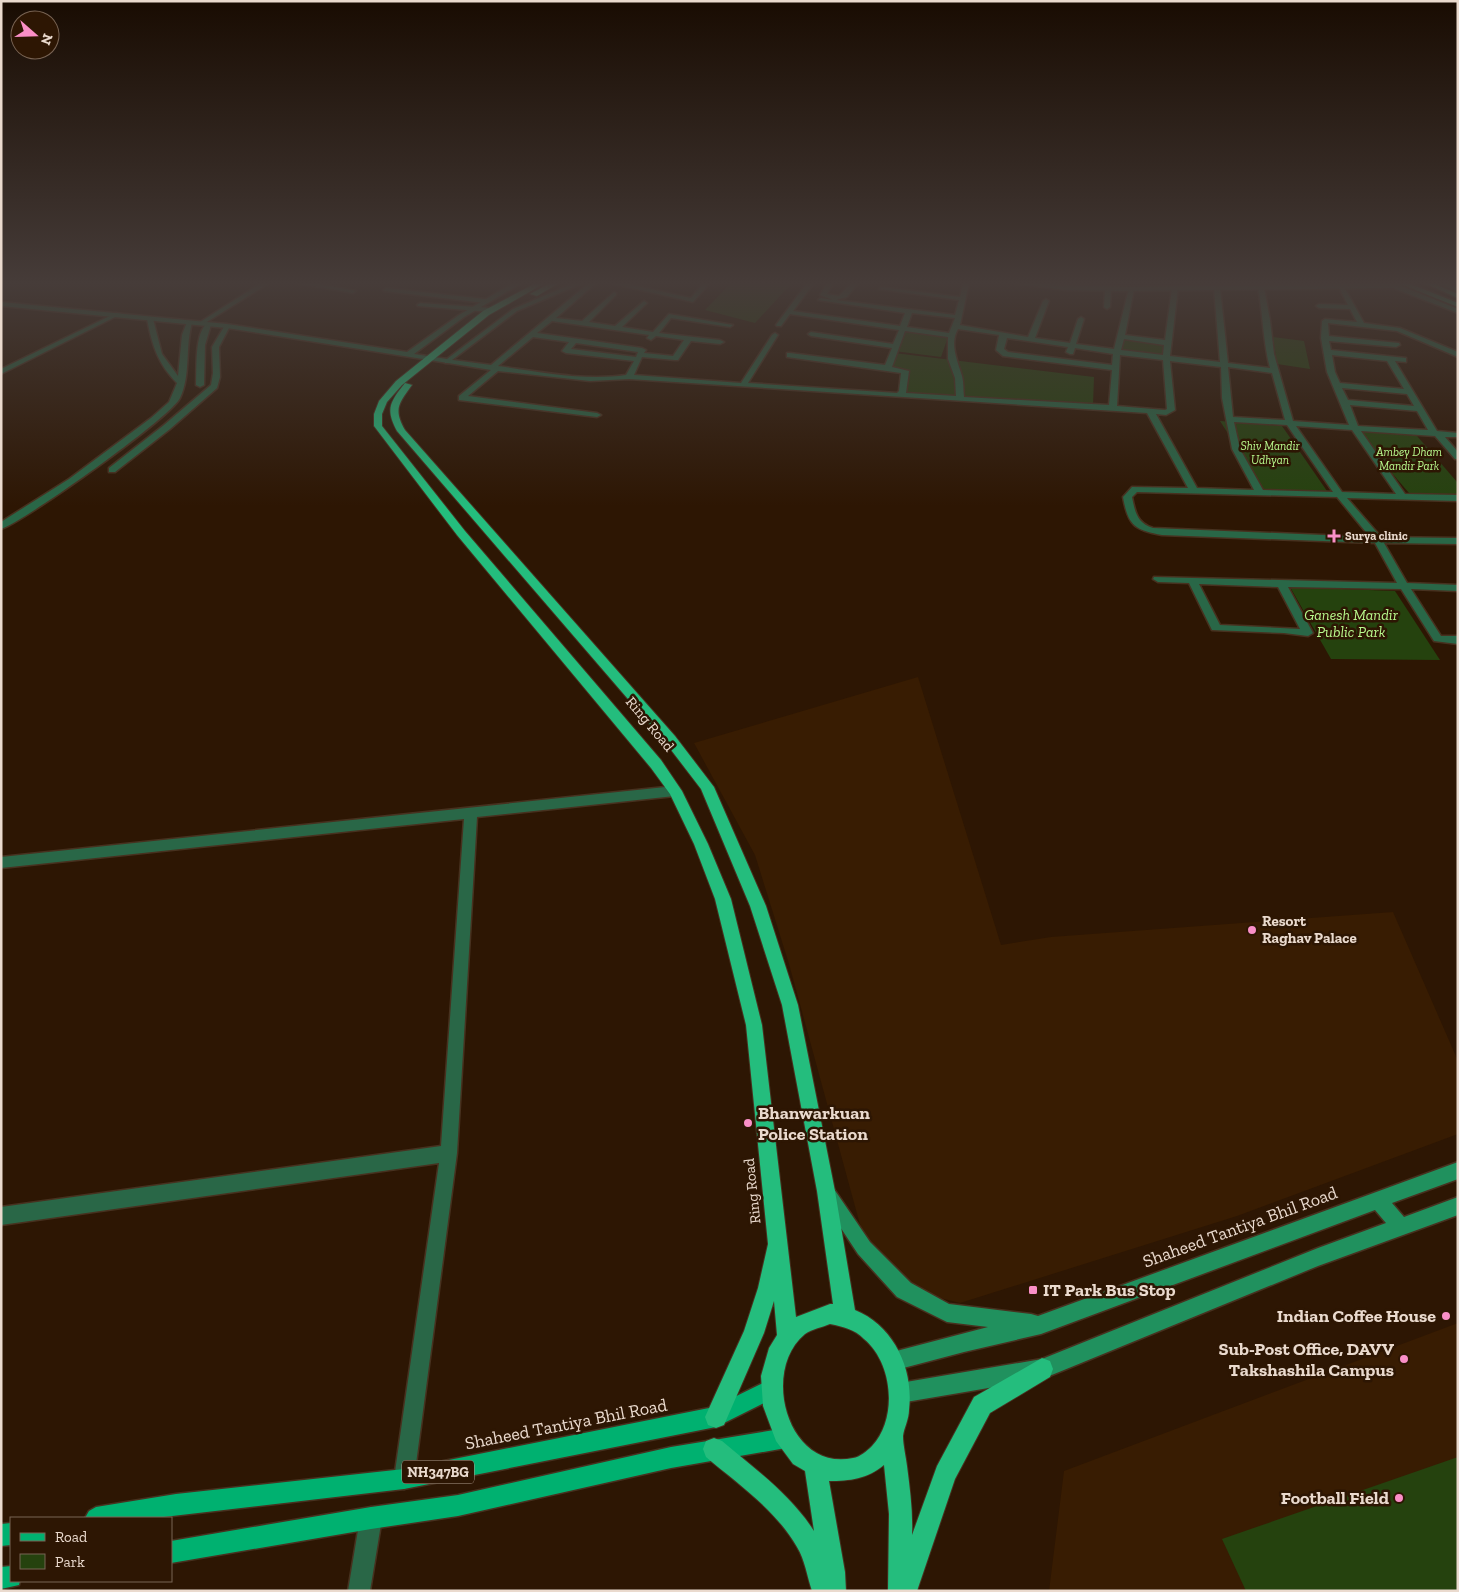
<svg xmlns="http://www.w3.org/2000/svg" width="1459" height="1592" viewBox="0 0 1459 1592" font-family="'Zilla Slab',serif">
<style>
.built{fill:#381c02}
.green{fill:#25420e}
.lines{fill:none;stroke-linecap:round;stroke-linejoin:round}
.minor-casing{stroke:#47311f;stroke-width:3}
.tertiary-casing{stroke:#47311f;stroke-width:3}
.secondary-casing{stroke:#47311f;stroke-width:3}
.primary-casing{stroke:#47311f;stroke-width:3}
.trunk-casing{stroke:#47311f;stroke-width:2}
.minor{fill:#296747;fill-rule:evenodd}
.tertiary{fill:#296747;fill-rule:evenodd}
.secondary{fill:#20915e;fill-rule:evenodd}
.primary{fill:#00b170;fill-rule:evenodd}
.trunk{fill:#24bd7d;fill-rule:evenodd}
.poi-dot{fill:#fa8fc7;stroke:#2d1603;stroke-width:2}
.labels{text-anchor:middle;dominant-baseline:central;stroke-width:5;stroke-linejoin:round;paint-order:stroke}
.far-park-label{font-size:12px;font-style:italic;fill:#b8f98d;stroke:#2d1603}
.far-poi-label{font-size:12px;font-weight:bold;fill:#eadace;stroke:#2d1603;text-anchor:start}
.shield{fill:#2d1603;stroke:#b19f91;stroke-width:1}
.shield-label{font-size:14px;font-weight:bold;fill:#eadace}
.park-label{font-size:15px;font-style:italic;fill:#b8f98d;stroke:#2d1603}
.street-label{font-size:15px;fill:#eadace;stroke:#2d1603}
.poi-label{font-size:15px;font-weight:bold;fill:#eadace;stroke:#2d1603;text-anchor:start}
.near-poi-label{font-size:18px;font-weight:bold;fill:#eadace;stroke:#2d1603;text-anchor:end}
.near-street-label{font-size:18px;fill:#eadace;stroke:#2d1603}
</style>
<rect width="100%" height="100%" fill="#2d1603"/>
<g class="built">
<polygon points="918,677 1001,945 1051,937 1393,912 1458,1061 1458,1134 1237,1216 960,1303 912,1291 871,1265 789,964 755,855 694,743"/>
<polygon points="1458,1323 1458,1591 1049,1591 1064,1471"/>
</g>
<g class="green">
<polygon points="731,283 792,283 755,323 705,310"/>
<polygon points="902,331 948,337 941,357 894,351"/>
<polygon points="1273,337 1304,341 1310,369 1277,364"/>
<polygon points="1123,339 1165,344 1166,356 1123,351"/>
<polygon points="894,353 1094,377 1093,405 906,394 909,371 891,366"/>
<polygon points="1220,421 1282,426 1327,491 1264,490"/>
<polygon points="1355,430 1417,436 1458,483 1458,495 1409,493"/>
<polygon points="1290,587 1395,591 1440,660 1331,659"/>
<polygon points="1458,1457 1458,1591 1246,1591 1222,1539"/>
</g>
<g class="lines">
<g class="minor-casing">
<g id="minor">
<polygon points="261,283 269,283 202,325 197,324"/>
<polygon points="297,283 315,283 356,291 353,293"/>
<path d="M589 283H596L556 318 582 321 614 292 616 293V295L589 322 615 326 644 301 647 303 646 304 622 327 653 332 669 314 733 325 730 327 671 318 659 333 720 340 724 342 720 344 691 341 678 360H675L642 357 634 375 741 383 772 335 775 333 778 335 748 383 897 393 899 391 901 373 787 357V353H790L885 365 892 348 811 336 808 334 811 332 893 344 899 330 790 314 781 326H777L776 325 807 283H814L793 311 900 326 905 313 818 300 821 298 833 300 820 295 827 283H833L827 294 839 296 851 283H858L847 297 836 300 955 315 959 300 879 289 882 287 960 297 963 283H969L960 325 1028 337 1043 301 1046 299 1049 301 1035 338 1070 343 1078 319 1081 317 1084 319 1076 344 1114 349 1129 288 1134 289 1125 335 1165 340 1172 288 1175 286 1178 288 1170 356 1220 362 1214 288 1217 286 1220 288 1228 363 1270 368C1263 342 1263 314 1258 288L1261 286 1264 288 1270 320 1274 354 1293 421 1349 425 1327 372 1321 338 1322 321 1325 319 1357 322 1350 309 1319 308 1316 306 1319 304 1348 305 1338 286 1343 285 1364 323 1400 328 1458 352V357L1397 331 1328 323 1329 336 1399 343 1400 345 1396 347 1329 341 1331 350 1406 358V362L1395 361 1437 431 1458 433V437H1445L1458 452V459H1455L1435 436 1361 431 1405 494 1458 495V501L1347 498 1381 537 1458 538V544L1384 543 1407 583 1458 585V591L1411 589 1441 636H1458V644L1434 641 1401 589 1288 587 1313 633 1308 636 1284 633 1212 630 1189 583 1158 582 1153 579 1154 577 1397 583 1375 543 1162 535C1134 530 1128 525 1123 497L1132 487 1188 488 1147 413 629 379 590 381 498 371 468 396 597 413 601 415 597 417 459 400V396L491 370 448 363H445V359L491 365ZM912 313 955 318 949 333 907 327ZM552 321 649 335 647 338 651 340 656 336 684 340 673 356 644 353 646 350 642 348 537 333ZM958 329 999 335 996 350 1003 356 1112 370 1109 405 964 397C963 390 964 383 962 376 958 362 949 344 958 329ZM905 331 948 337V359L955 378 956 396 906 393 909 371 892 367ZM533 337 569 342 562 351 566 353 634 361 626 375C585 381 540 372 498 366ZM1007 338 1068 347 1066 352 1070 354H1073L1075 348 1113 354 1112 365 1008 352 1004 349ZM1124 339 1164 345 1163 355 1121 350ZM576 343 638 352 636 357 571 349ZM1120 355 1163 360 1167 409 1165 410 1117 406ZM1332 355 1387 361 1404 389 1340 383 1335 372ZM1170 361 1221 367 1222 398 1232 449 1254 490 1197 488 1156 414 1166 415 1175 410ZM1228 367 1272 373 1285 420 1233 417ZM1342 388 1407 394 1414 406 1348 400ZM1350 405 1417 411 1428 430 1358 426ZM1234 422 1287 425 1333 492 1263 490 1240 449ZM1296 426 1352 430 1396 494 1342 492ZM1137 492 1337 497 1370 537 1153 528C1137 523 1135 512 1132 497ZM1199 584 1278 587 1300 629 1220 625Z"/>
<polygon points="610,283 624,283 691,298 703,283 710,283 693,302"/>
<polygon points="1108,287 1111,289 1110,307 1107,309 1104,307 1105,289"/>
<polygon points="386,288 485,299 488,301 485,303 384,291 383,290"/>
<polygon points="420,303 491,308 494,310 491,312 418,306 417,305"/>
<polygon points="116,313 121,314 1,374 1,369"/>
<path d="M150 317 153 319 162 354 178 376 182 335 187 322 192 323C185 347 191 375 180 398 170 418 25 521 1 529V522L69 479 151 418 169 402 177 383C158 364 152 345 147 319Z"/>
<path d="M208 323 211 325 205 345 204 385 200 387 196 385C197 370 194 331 208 323Z"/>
<polygon points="225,325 230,326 219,347 220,377 217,388 170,429 115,472 109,472 109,468 164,425 211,385 213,373 212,347"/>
<polygon points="675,786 679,788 681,791 679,794 675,796 477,817 457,1153 414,1479 411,1486 404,1489 397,1486 394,1479 439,1163 1,1225 1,1207 441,1146 464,819 1,868 1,857"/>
<polygon points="371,1507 378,1511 382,1518 370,1591 348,1591 360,1518 364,1511"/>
</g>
</g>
<g class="tertiary-casing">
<g id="tertiary">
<polygon points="513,283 522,283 464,317 414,354 447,359 513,309 574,283 583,283 517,311 448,363 227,328 1,306 1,302 227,324 407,352 459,315"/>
<polygon points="1015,283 1126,287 1411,283 1401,286 1458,309 1458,313 1393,288 1126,291 1065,290"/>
<polygon points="1437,283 1447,283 1458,288 1458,292"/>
</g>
</g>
<g class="secondary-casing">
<g id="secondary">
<polygon points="1398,283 1408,283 1458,303 1458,307"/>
<polygon points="1424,283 1433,283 1458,294 1458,298"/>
<polygon points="1458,1162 1458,1179 1392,1203 1404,1217 1458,1197 1458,1215 1318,1266 1042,1379 900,1403 893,1400 890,1393 893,1386 900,1383 1042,1359 1318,1248 1386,1223 1375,1210 1041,1334 964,1352 892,1371 885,1368 882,1361 885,1354 988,1327 947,1322 897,1297 858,1254 819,1195 822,1189 828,1186 834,1189 870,1242 911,1283 949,1304 1031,1314 1038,1316"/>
</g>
</g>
<g class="primary-casing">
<g id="primary">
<polygon points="771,1379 778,1382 781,1389 778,1396 716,1427 404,1489 155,1518 85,1518 89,1511 96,1507 176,1494 404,1469 714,1407"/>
<polygon points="786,1428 793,1431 796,1438 793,1445 786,1448 671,1468 458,1516 371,1529 171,1563 171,1541 371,1507 458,1495 671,1447"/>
<polygon points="11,1523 11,1545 1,1546 1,1524"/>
<polygon points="11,1566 11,1581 20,1581 19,1585 1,1589 1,1567"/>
</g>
</g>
<g class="trunk-casing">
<g id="trunk">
<path d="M536 283H545L489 315 402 385 387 402 382 414V426L465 531 661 760 682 791 708 844 731 899 762 1025 796 1317 830 1304H833L817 1191 782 1005 750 906 701 789 665 742 397 431C385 409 390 402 405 383L412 385C399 403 393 409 405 430L675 736 714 787 766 906 798 1005 835 1191 855 1310C894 1326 914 1369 909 1410 909 1419 904 1428 903 1436 903 1445 906 1457 907 1466 910 1489 913 1512 912 1535L937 1466 974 1397 1042 1358 1050 1361 1053 1369 1050 1377 990 1413 955 1479 917 1591H888L889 1514 884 1465C867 1479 850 1481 829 1481L845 1572 846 1591H812C807 1576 805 1560 797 1547 776 1510 738 1484 706 1457L703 1449 706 1441 714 1438 722 1441C755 1469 790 1494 814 1531L805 1471 793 1464 776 1441 763 1406 761 1376 769 1348 777 1335 774 1301 764 1333 724 1425 716 1428 708 1425 705 1417 744 1331 758 1288 768 1244 746 1025 715 899 694 844 670 794 651 768 457 535 374 426V414L379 401 396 381 483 311ZM830 1324C844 1327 854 1329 864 1339 893 1363 898 1418 872 1446 867 1451 860 1457 853 1458 788 1472 760 1371 805 1334 812 1329 823 1327 830 1324Z"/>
<polygon points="550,283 559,283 537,296 530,294"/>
</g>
</g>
<use href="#minor" class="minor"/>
<use href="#tertiary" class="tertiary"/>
<use href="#secondary" class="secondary"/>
<use href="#primary" class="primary"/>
<use href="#trunk" class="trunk"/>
</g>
<linearGradient id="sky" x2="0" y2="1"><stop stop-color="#190c02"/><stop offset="0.56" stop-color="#463c39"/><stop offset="1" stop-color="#463c39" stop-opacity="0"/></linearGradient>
<rect width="1459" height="506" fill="url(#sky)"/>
<g class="poi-dot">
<path d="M1331.5 528.5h5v5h5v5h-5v5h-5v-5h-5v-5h5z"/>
<circle cx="1252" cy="930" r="5"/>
<circle cx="748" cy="1123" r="5"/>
<rect x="1028" y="1285" width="10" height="10" rx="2.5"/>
<circle cx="1446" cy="1316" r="5"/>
<circle cx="1404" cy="1359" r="5"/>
<circle cx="1399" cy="1498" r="5"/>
</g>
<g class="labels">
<g class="far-park-label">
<text x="1270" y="446">Shiv Mandir<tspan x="1270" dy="14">Udhyan</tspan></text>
<text x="1409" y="452">Ambey Dham<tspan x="1409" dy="14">Mandir Park</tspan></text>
</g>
<g class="far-poi-label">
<text x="1345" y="536">Surya clinic</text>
</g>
<rect class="shield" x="402" y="1460.5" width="72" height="23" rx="4"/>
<g class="shield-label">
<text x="438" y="1472">NH347BG</text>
</g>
<g class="park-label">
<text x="1351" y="615">Ganesh Mandir<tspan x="1351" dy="17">Public Park</tspan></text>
</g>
<g class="street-label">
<text transform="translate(650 724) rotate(50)">Ring Road</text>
<text transform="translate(752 1191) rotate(-96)">Ring Road</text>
</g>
<g class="poi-label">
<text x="1262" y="921">Resort<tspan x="1262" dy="17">Raghav Palace</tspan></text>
</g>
<g class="near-poi-label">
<text x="758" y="1113" text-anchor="start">Bhanwarkuan<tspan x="758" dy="21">Police Station</tspan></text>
<text x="1043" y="1290" text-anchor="start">IT Park Bus Stop</text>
<text x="1436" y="1316">Indian Coffee House</text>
<text x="1394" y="1349">Sub-Post Office, DAVV<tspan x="1394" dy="21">Takshashila Campus</tspan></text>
<text x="1389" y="1498">Football Field</text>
</g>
<g class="near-street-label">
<text transform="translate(1240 1227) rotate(-20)">Shaheed Tantiya Bhil Road</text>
<text transform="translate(566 1424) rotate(-11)">Shaheed Tantiya Bhil Road</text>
</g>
</g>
<rect width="1459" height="1592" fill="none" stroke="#eadace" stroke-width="5"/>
<rect x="10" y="1517" width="162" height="65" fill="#2d1603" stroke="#796454"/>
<rect x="20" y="1533" width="25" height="8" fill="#00b170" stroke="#796454"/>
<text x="55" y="1542" font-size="15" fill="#eadace">Road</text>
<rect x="20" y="1554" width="25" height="15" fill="#25420e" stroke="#796454"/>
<text x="55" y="1567" font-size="15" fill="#eadace">Park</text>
<g transform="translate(35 35) rotate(110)"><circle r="24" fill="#2d1603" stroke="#796454"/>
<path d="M0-4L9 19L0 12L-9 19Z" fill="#fa8fc7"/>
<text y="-8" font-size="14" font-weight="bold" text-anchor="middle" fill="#eadace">N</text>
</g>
</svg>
